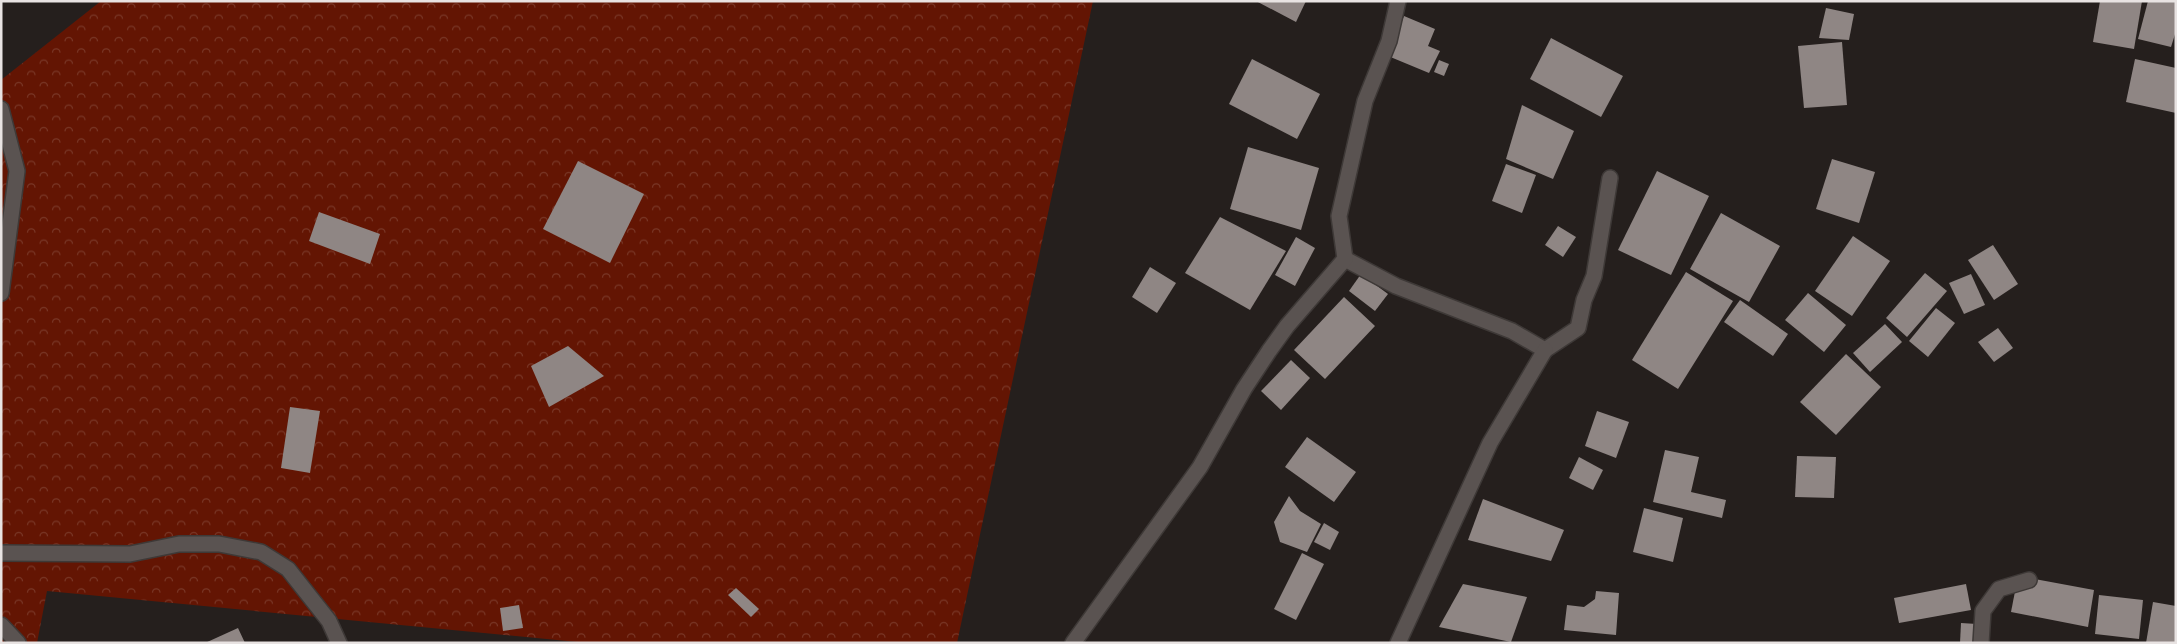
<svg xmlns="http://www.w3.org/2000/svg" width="2177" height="644" viewBox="0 0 2177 644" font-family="'Playfair Display',serif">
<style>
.forest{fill:url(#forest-crowns)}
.building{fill:#8f8684}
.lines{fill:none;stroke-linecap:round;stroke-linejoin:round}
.street-casing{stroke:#3e3937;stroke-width:18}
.street{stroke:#5a5351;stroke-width:15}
</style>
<defs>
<pattern id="forest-crowns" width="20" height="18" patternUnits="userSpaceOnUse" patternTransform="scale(1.25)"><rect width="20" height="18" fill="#631503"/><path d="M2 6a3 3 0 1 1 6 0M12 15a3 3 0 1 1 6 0" fill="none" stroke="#793727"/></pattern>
</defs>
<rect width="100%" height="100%" fill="#251f1d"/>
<polygon class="forest" points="101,1 1093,1 957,643 588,643 47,591 37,643 1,643 1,80"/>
<g class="building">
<polygon points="1256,1 1306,1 1296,22"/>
<polygon points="2100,1 2142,1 2134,49 2093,42"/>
<polygon points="2148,1 2176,1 2176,31 2171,47 2138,39"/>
<polygon points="1826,8 1854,14 1849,40 1819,38"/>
<polygon points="1404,16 1435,29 1428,46 1440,51 1429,73 1388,56"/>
<polygon points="1551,38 1623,76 1601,117 1530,79"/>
<polygon points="1842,42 1847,105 1804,108 1798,46"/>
<polygon points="1252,59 1320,94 1297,139 1229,104"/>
<polygon points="2135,59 2176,68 2176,113 2126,102"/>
<polygon points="1439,60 1449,64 1444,76 1434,72"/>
<polygon points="1522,105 1574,131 1553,179 1506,159"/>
<polygon points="1248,147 1319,168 1301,230 1230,209"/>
<polygon points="1832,159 1875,172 1859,223 1816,209"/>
<polygon points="578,161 644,194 610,263 543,229"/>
<polygon points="1506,164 1536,175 1522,213 1492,201"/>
<polygon points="1657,171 1709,196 1671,275 1618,250"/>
<polygon points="319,212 380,234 370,264 309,241"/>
<polygon points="1721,213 1780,246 1749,302 1690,269"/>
<polygon points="1220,217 1286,251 1250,310 1185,273"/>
<polygon points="1558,226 1576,237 1563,257 1545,245"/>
<polygon points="1853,236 1890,261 1852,316 1815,291"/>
<polygon points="1296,237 1315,248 1295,286 1275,275"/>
<polygon points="1993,245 2018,284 1994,300 1968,260"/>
<polygon points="1150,267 1176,283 1157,313 1132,297"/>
<polygon points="1686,272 1733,301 1678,389 1632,360"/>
<polygon points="1925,273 1947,291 1907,337 1886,318"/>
<polygon points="1361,274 1388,294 1375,311 1349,291"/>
<polygon points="1971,274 1985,305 1964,314 1949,283"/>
<polygon points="1808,293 1846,325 1824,352 1785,320"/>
<polygon points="1344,297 1375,326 1325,379 1294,350"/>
<polygon points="1740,300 1788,334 1773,356 1724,322"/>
<polygon points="1936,308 1955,323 1928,357 1909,341"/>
<polygon points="1885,324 1902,342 1870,372 1853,353"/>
<polygon points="1998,328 2013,348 1994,362 1978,342"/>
<polygon points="568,346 604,376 549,407 531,366"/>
<polygon points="1846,354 1881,387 1836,435 1800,402"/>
<polygon points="1291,360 1310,378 1281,410 1261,391"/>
<polygon points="290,407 320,411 310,473 281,468"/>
<polygon points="1597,411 1629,422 1616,458 1585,446"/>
<polygon points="1307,437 1356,472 1334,502 1285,467"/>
<polygon points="1665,450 1699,457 1691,492 1726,500 1722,518 1653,502"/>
<polygon points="1797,456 1836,457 1834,498 1795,497"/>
<polygon points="1579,457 1603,470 1593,490 1569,478"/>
<polygon points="1289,496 1300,511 1321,524 1307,552 1280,542 1274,522"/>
<polygon points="1483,499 1564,530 1551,561 1468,540"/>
<polygon points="1644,508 1683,518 1673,562 1633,552"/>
<polygon points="1324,523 1339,532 1330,550 1314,542"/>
<polygon points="1302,553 1324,564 1296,620 1274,609"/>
<polygon points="2018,576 2094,590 2088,627 2011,612"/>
<polygon points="1463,584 1527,597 1511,642 1439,627"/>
<polygon points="1966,584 1971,610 1899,623 1894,598"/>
<polygon points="736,588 759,609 751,617 728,595"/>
<polygon points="1596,591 1619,593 1616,635 1564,630 1567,605 1584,607 1595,599"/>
<polygon points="2099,595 2143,600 2139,639 2095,634"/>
<polygon points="2153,602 2176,606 2176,643 2146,643"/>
<polygon points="519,605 523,628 503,631 500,608"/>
<polygon points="1961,623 1977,624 1976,643 1960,643"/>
<polygon points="238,628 245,643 205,643"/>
</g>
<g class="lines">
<g class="street-casing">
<g id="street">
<polyline points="1,109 17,171 1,293"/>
<polyline points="1345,259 1396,286 1512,331 1545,350 1578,328 1584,300 1594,276 1610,178"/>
<polyline points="1,553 130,554 179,544 219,544 261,552 288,569 329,621 339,643"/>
<polyline points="1,625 18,643"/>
<polyline points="1073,643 1200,467 1244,389 1269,351 1287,326 1345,259 1339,216 1365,101 1389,41 1398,1"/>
<polyline points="1398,643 1490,443 1545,350"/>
<polyline points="1981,643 1983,611 1999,589 2029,580"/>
</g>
</g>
<use href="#street" class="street"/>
</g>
<rect width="2177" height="644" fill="none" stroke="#e8e3e2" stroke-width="5"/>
</svg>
